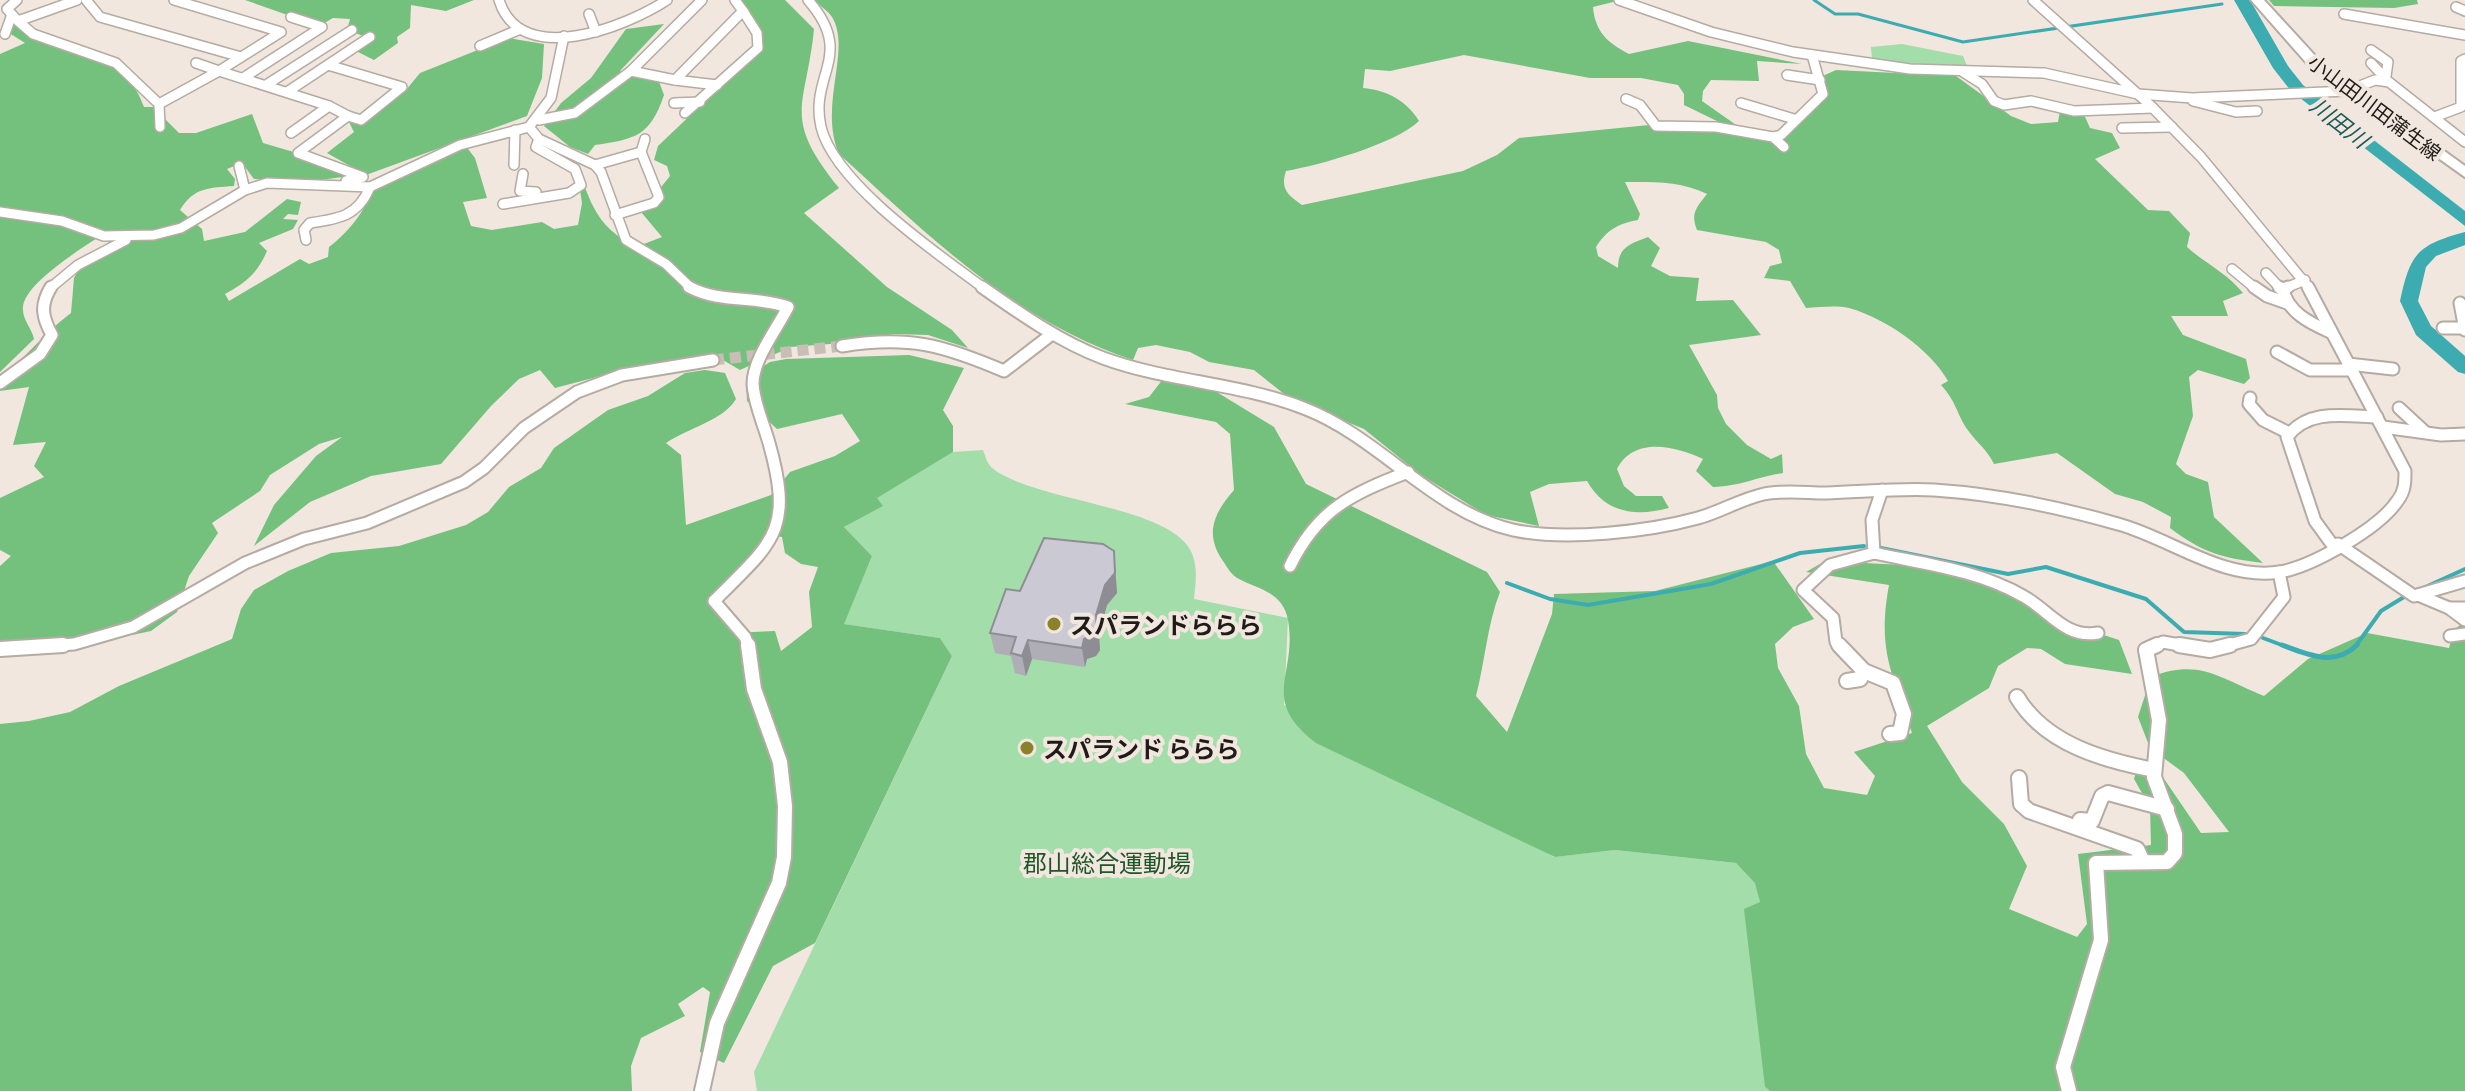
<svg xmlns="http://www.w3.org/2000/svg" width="2465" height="1091" viewBox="0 0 2465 1091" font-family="Barlow,'Noto Sans JP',sans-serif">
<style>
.green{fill:#a3ddaa}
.forest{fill:#74c17e;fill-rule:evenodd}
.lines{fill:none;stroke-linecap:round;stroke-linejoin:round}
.stream-far2{stroke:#3dacb0;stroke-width:3}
.stream-far1{stroke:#3dacb0;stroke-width:4}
.stream{stroke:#3dacb0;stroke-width:5}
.river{fill:#3dacb0;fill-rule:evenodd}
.street-tunnel{stroke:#c7beb6;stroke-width:11;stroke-dasharray:11 6;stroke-linecap:butt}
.street-far2-casing{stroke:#b4aba3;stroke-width:12}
.street-far1-casing{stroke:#b4aba3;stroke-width:15}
.street-casing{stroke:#b4aba3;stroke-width:18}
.secondary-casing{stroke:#b4aba3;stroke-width:4}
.street-far2{stroke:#fff;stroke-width:9}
.street-far1{stroke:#fff;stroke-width:11}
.street{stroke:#fff;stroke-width:14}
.secondary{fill:#fff;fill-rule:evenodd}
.wall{fill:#afadb6}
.shaded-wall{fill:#8e8d94}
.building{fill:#cbc9d4;stroke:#8e8d94;stroke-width:2}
.poi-dot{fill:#8a822a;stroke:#f1e7de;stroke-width:3}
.labels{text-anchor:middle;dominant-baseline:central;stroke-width:8;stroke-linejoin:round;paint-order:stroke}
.far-street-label{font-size:20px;fill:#1f1b18;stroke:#f1e7de}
.far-water-label{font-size:22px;font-style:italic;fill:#1d5a5c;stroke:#f1e7de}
.poi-label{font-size:24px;font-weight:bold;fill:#1f1b18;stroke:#f1e7de;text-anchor:start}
.park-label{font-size:24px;fill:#1f5529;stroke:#f1e7de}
</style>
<rect width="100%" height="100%" fill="#f1e7de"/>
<g class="green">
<polygon points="1902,44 1963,56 1968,68 1872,60 1871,47"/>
<path d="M983 450C985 455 987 463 991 467 1029 500 1155 504 1187 545 1199 561 1196 580 1194 599L1288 618 1284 705 1554 857 1615 850 1736 863 1756 883 1760 902 1765 1087 1770 1091H757L754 1072 952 656 940 638 843 624 872 556 844 527 882 506 876 498 953 452Z"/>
</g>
<g class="forest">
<polygon points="245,0 474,0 446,11 411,5 410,28 397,37 398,43 374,60 352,49 366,37 347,30 350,19 333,18 319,26"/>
<path d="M741 0H785L814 29C806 109 781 116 839 188L804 213 887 287 952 330 968 348 928 335 894 334 843 343 791 347 740 370 716 356 639 366 555 388 540 370 519 379 491 406 441 464 371 476 310 502 254 546 274 505 316 456 342 437 319 444 270 475 260 491 212 523 218 533 189 576 177 612 151 631 132 635 109 630 78 637 0 644V566L11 556 0 550V498L44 477 34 466 46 442 13 445 29 387 0 391V377C26 358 45 332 71 313L74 278 82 264 122 232 108 231C87 245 20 285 23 310 23 320 32 329 34 339L0 372V54L25 43 6 31 16 25C62 55 123 46 144 107H153L179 133H196L252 114 263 143 307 156 349 176 321 180 254 179 242 163 227 169 235 179 234 186C209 188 194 187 180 210L202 229 204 241 245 232 287 199 301 202 298 215 288 214 283 219 298 220 293 229 259 243 267 251C257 274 246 282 225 294L229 301 300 259 309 264 328 257 329 247C350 231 368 208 375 182L465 145 475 158 487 198 463 202 471 226 492 230 542 222 554 229 578 225 582 203 578 176C586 186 587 195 593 206 602 225 618 238 636 247L662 237 641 212 670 176 667 166 654 160 658 146 760 49C765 28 752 15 741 0Z"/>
<path d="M814 0H1621L1593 7C1595 32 1608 43 1629 54L1688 41 1802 64 1757 61 1759 81 1711 80 1703 91 1702 101 1739 127 1721 123 1684 105V94L1678 85 1641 78H1590L1464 55 1390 71 1365 69 1363 88C1387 90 1407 101 1419 121 1395 144 1320 165 1286 171 1280 189 1288 195 1302 205L1463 171 1497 155 1519 138 1659 124 1765 134 1785 129 1820 101 1816 79 1836 70 1956 76 2011 116 2031 124 2058 122 2060 111 2082 110 2090 128 2112 133 2120 148 2095 159 2148 210 2169 211 2190 233 2187 247C2206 264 2227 273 2243 293L2223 301 2228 316H2171L2183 335 2246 359 2250 378 2244 384 2198 370 2189 377 2193 416 2176 464 2186 474 2208 482 2214 517 2263 563C2222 558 2203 553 2170 528L2171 517 2143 502 2115 494 2057 453 1994 464C1987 449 1975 441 1967 429 1956 412 1957 403 1941 385L1948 381C1930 349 1885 318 1849 308 1836 305 1820 307 1806 308L1790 281 1764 278 1770 266 1782 263 1779 250 1766 242 1697 230C1690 213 1697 207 1707 194 1681 181 1654 182 1625 182L1640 214 1638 220C1617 224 1607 230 1596 247L1598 256 1618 268C1618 247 1630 244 1648 237L1660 248 1651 266 1670 276 1699 278 1696 301 1733 300 1761 335 1689 345 1717 395 1718 408 1726 424 1747 445 1771 459 1782 454 1783 473C1756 477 1742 486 1713 487L1696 471 1703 459C1675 446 1634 436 1617 469L1624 486 1636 496H1662L1669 508C1635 517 1605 513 1587 481L1549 484 1530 492 1539 526 1486 515 1421 475 1364 429 1289 398 1254 370 1209 362 1190 352 1156 345 1138 348 1133 360C1013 320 929 236 839 154 818 105 852 50 832 17 828 11 819 5 814 0Z"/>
<polygon points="2269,0 2417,0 2418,4 2394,8 2274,6"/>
<path d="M664 24 620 71 658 79 664 95C650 136 636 139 595 145L588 154 570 147 544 126 561 103 591 78 626 29Z"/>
<polygon points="508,38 544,44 542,78 527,116 366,175 327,153 354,132 348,120 406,90 420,73"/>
<path d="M909 355 964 368 943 410 953 426V452L877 498 883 506 844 527 872 556 844 624 940 638 952 656 815 943 773 966 724 1063 700 1052 710 992 703 987 678 1004 685 1016 641 1038 631 1066 632 1091H0V724L29 721 70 712 119 686 232 639 241 609 254 590 288 571 331 553 399 546 466 525 488 512 509 487 541 468 554 448 608 410 648 396 685 373 705 370 725 373 736 399C724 420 688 428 666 443L681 455 686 525 771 495 790 472 835 456 860 441 842 414 777 429 747 401 746 377 770 362 786 359ZM770 535 782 537 785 553 801 564 818 567 809 592 812 627 781 651 775 631 732 633 716 613 710 597Z"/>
<path d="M1163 379 1215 391 1274 427 1306 484 1487 572 1500 592C1487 625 1485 662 1476 696L1507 732 1552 614 1554 594 1655 591 1773 561 1814 619 1793 627 1775 644 1778 668 1799 706 1806 754 1824 788 1867 795 1875 776 1854 752 1912 733C1892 672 1877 651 1889 585L1806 572 1825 561 1963 568 2007 580 2064 622 2119 640 2132 674 2065 664 2041 649 2027 648 1998 666 1989 688 1927 726 1962 782 2004 824 2027 866 2009 909 2077 937 2087 924 2078 854 2151 845 2150 807 2134 779 2140 758 2158 770 2201 833 2229 832 2184 773 2150 748 2138 717 2151 677C2199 658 2219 678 2264 696L2308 659 2367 633 2449 648 2454 630 2465 621V1091H1770L1765 1087 1744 909 1760 902 1755 883 1736 863 1615 850 1555 857 1316 743C1258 698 1298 676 1288 620 1283 592 1258 589 1239 579 1232 576 1227 567 1223 561 1204 534 1214 513 1234 490L1230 434 1216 422 1125 404 1149 397Z"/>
</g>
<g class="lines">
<polyline class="stream-far2" points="1814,0 1835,14 1858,14 1963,42 2222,4"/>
<g class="stream-far1">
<polyline points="1881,548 2008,574 2046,567 2146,599 2184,632 2245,634"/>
<polyline points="1507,583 1550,599 1588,605 1711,584 1800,553 1864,546"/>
<polyline points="2421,589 2465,569"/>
<polyline points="2263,638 2287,647"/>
<polyline points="2355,647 2381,611 2404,597"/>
</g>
<path class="stream" d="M2282 645C2308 655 2335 667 2357 645"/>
<g class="river">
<polygon points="2234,0 2250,0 2288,66 2303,85 2465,211 2465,226 2291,91 2273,68"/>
<path d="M2465 232V245L2436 256 2426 267 2418 301 2431 326 2465 356V374L2458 372 2416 335 2400 301C2410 254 2417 245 2465 232Z"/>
</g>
<polyline class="street-tunnel" points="713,360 842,346"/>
<g class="street-far2-casing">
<g id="street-far2">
<polyline points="17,0 7,9 18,21 77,0"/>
<polyline points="86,0 100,17 241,57"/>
<polyline points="174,0 281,32 219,71 329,106 348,116 298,153 363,177 346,181"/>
<path d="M499 0C520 69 626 27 667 0"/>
<polyline points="702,0 631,71 675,80 743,11 735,0"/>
<path d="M808 0C856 55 809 74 821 127 835 184 938 254 985 289"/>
<polyline points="1619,0 1711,32 1793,52 1910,69 2044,73 2138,94 2192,98 2347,91 2375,80 2389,82 2465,142"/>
<polyline points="2033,0 2150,105 2201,157 2310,289"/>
<polyline points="2456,7 2465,11"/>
<polyline points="589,14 596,32"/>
<polyline points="2344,14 2465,35"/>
<polyline points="18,21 33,34 116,63 159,104 219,71"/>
<polyline points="5,34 11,17"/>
<polyline points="480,46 518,30"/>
<polyline points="2371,50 2388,62 2386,76"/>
<polyline points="196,63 219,71"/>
<polyline points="2371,63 2385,78"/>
<polyline points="328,65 402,87 361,120 348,116"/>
<polyline points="1963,72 1982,84 1994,101 2004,105 2031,101 2074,111 2153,108"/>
<polyline points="1787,75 1820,80"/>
<polyline points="243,78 322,27 291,17"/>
<polyline points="675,80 717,85"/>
<polyline points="266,85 352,30"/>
<polyline points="287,92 370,37"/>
<polyline points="1626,99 1640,105 1656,126 1716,127 1773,137"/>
<polyline points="2193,101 2236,112 2257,111"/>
<polyline points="674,103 700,102"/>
<polyline points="1741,103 1794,119"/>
<polyline points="159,104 160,127"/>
<polyline points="685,113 758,48 757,33 743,11"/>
<polyline points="2437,116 2461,107 2461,61 2465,59"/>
<polyline points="539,120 575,113 631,71"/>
<polyline points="529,127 539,139 595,165 601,172 626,240 666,264 692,289"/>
<polyline points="2122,128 2172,127"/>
<polyline points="291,133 329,106"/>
<polyline points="1784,147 1773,137 1781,135 1823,94 1812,55"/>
<polyline points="514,165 515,130"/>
<polyline points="595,165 641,152"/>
<polyline points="239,166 245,190"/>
<polyline points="523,174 520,191 536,192"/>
<polyline points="503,204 569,193 581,185 575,169 536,147 539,139"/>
<polyline points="0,212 62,221 104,236 154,235 181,228 245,190 267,183 370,187 460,145 529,127 551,98 564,36"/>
<polyline points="615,215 654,203 659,197 641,152 645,139"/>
<path d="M306 240 304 230 310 223C339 219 358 216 370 187"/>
<polyline points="2232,269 2256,289"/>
<polyline points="2266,273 2281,289"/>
<polyline points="49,289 78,265 126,240"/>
<polyline points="2283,289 2305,280"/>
</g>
</g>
<g class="street-far1-casing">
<g id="street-far1">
<path d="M689 287C721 304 753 295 788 307 777 329 753 359 753 384 754 403 764 425 769 443 794 531 773 542 714 601L745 637 749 647"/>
<path d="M982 287C1019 313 1060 342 1103 358 1168 382 1241 383 1306 409 1380 438 1434 512 1513 530 1564 541 1647 532 1698 518 1720 512 1741 499 1764 494 1783 490 1806 493 1826 493 1862 492 1899 488 1934 490 1995 494 2059 507 2118 524 2170 538 2223 581 2280 572 2313 566 2380 528 2398 500 2405 491 2405 482 2405 471L2308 287"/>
<polyline points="2254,287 2267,296 2287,303"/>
<polyline points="2279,287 2283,291"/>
<path d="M2288 287 2283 289C2287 312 2310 323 2330 332"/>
<polyline points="2460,303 2465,330"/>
<polyline points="2443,328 2462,328"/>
<path d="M842 346C908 335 943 345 1004 371L1052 334"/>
<polyline points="2277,352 2310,370 2351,370"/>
<polyline points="2348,364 2393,369"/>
<path d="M0 383 40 354 52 335C42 317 40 305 51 287"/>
<polyline points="2250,398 2249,404 2263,420 2289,433"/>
<polyline points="2399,408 2425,432"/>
<polyline points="2383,427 2441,435 2465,434"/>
<polyline points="2338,544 2414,596 2465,581"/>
<path d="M2334 547 2315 521 2287 437C2308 408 2346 416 2377 417"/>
<path d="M1874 553C1924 564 1978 570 2023 596 2049 610 2065 639 2098 633"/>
<path d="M1290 566C1318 509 1351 494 1408 472"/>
<polyline points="2418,595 2449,608 2465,608"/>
<polyline points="2449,608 2465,620"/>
<polyline points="2450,636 2465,634"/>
<polyline points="33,647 74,644 133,627 245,563 304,539 367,523 464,482 484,468 524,428 577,392 622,375 713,360"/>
<polyline points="1841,647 1836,642 1833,618 1803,590 1830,565 1874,553 1872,520 1882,490"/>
<polyline points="2153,647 2163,642 2191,647"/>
<polyline points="2222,647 2251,639 2284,597 2279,572"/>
</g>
</g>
<g class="street-casing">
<g id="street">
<polyline points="1839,645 1864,671 1893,683 1904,714 1900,733 1890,734"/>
<polyline points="2179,645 2210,650 2230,645"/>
<polyline points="0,649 63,645"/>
<polyline points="1847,681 1860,679 1864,671"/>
<path d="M2017 697C2045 744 2103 760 2154 770"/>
<polyline points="2019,778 2021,804 2029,811 2137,849 2143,862"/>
<polyline points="2080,820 2092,821 2102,796 2108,793 2167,809"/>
<polyline points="702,1091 717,1023 779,883 784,857 785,806 780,762 754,689 748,645"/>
<polyline points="2069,1091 2063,1067 2101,940 2096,863 2167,862 2175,853 2175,834 2154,777 2159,720 2146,650 2157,645"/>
</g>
</g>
<g class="secondary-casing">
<polygon id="secondary" points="2251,0 2264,0 2320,61 2465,166 2465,177 2310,67"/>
</g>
<use href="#street-far2" class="street-far2"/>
<use href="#street-far1" class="street-far1"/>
<use href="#street" class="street"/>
<use href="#secondary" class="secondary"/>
</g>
<polygon class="wall" points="1114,551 1117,593 1107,605 1099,635 1100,650 1096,656 1087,659 1085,667 1032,659 1026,676 1015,673 1011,656 995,653 990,633 1020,591"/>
<g class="shaded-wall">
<polygon points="1114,551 1117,593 1107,605 1099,635 1100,650 1096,656 1087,659 1085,667 1082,648 1084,639"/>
<polygon points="1028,640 1032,659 1026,676 1022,656"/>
</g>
<polygon class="building" points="1044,538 1103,544 1114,551 1115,573 1105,585 1096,615 1097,630 1093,636 1084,639 1082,648 1028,640 1022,656 1011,653 1016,637 990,633 1006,589 1020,591"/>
<g class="poi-dot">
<circle cx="1054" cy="624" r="8"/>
<circle cx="1027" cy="748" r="8"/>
</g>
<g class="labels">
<g class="far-street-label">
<text transform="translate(2375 107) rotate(37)">小山田川田蒲生線</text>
</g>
<g class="far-water-label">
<text transform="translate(2340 122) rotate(38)">川田川</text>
</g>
<g class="poi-label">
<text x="1070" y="624">スパランドららら</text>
<text x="1043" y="748">スパランド ららら</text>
</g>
<g class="park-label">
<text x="1107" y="862">郡山総合運動場</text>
</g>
</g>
</svg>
